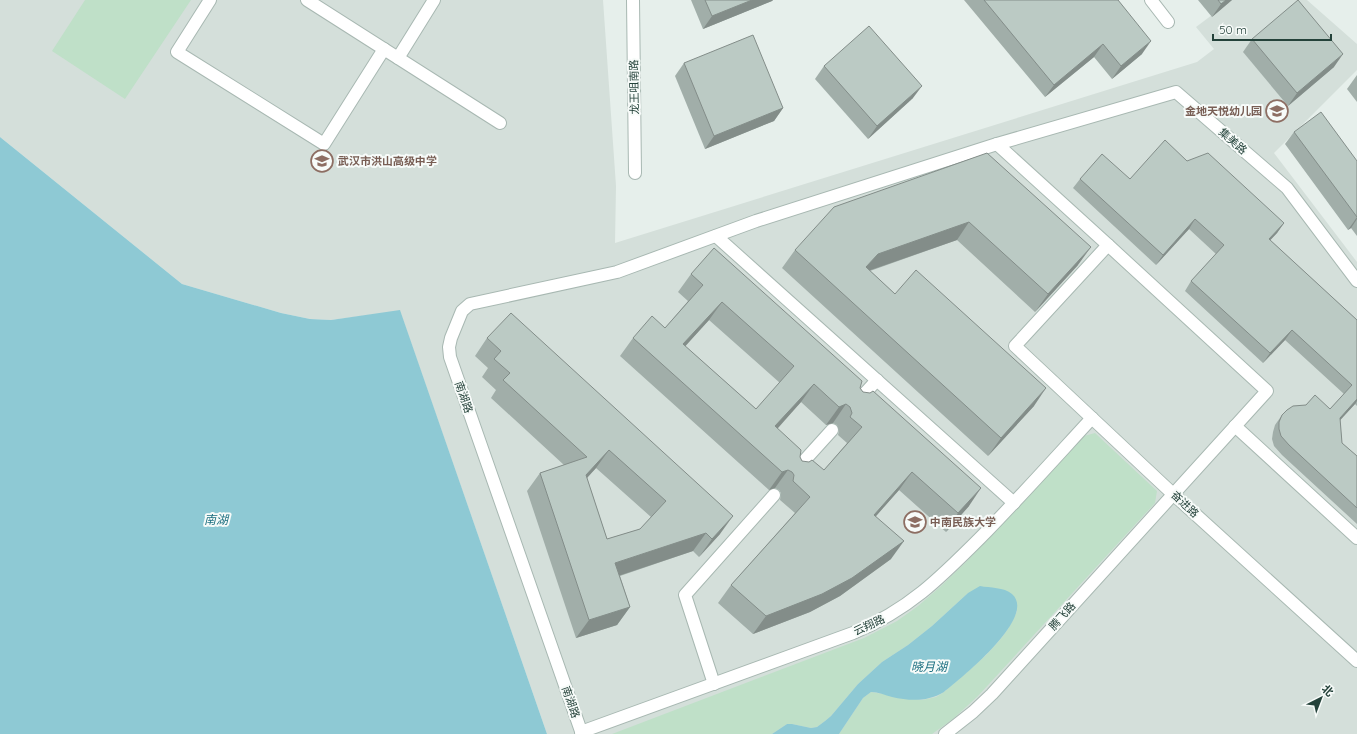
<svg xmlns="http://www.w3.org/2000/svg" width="1357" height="734" viewBox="0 0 1357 734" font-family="Quicksand,'Noto Sans SC',sans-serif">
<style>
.built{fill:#d4dfda}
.green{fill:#bfe0c8}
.water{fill:#8ec9d4}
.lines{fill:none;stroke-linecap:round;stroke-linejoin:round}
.minor-casing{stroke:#a8b8b2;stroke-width:14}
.minor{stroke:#fff;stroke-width:12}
.wall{fill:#a1aea9;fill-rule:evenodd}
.shaded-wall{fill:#838d89}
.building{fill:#bbcac4;stroke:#838d89;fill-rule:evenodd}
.labels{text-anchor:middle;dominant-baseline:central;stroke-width:4;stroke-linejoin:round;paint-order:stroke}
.street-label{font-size:11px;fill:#24423a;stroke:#f7fbf9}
.education-label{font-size:11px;font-weight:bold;fill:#785e54;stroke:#f7fbf9;text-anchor:start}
.water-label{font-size:12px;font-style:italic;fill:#1c6f80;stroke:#f7fbf9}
</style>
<rect width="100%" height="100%" fill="#e6efeb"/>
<polygon class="built" points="0,0 603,0 616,186 615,243 1197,62 1214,49 1196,27 1232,0 1307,0 1357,44 1357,70 1274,153 1357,262 1357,734 547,734 400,311 331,320 310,319 281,313 182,284 0,137"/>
<g class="green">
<polygon points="85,0 191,0 125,99 52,51"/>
<path d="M1095 433 1157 491 1155 503 978 696 953 719 932 734H839L863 698 871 692 922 700 936 697 944 692C969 670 1005 644 1017 611L968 593 932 626 908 645 882 662 858 684 831 716 825 721 817 727 811 728 792 724H787L772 734H612L864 638 897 621 918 606 940 587 966 562 1084 436Z"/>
</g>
<g class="water">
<polygon points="0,137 182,284 281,313 310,319 331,320 400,310 547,734 0,734"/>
<path d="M980 586C990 588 1004 587 1012 594 1038 617 960 679 944 692 927 702 910 701 892 697 885 695 878 692 871 692L863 698 839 734H772L787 724H792L811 728 817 727 825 721 831 716 858 684 882 662 908 645 932 626 968 593Z"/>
</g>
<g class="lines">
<g class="minor-casing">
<g id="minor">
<polyline points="210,0 177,52 324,144 384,49"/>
<polyline points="307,0 500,123"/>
<polyline points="633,0 635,173"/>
<polyline points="1151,0 1168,22"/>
<polyline points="398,58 434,0"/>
<polyline points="997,144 1108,245 1015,346 1173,494 1357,661"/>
<polyline points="716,236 1014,503"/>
<polyline points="855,404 877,380"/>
<polyline points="1235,426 1357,538"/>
<polyline points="794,472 832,430"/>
<polyline points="714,684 685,595 774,495"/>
<path d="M581 732 853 633C911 609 943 575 987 531 1023 494 1057 456 1092 418"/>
<polyline points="582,734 450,357 449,347 451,338 462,311 470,304 617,272 756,221 997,144 1176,92 1287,188 1357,281"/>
<polyline points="945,734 973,712 992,694 1267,391 1108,245"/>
</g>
</g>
<use href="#minor" class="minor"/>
</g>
<g class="wall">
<polygon points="691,0 773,0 772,1 703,29"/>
<polygon points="964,0 1118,0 1142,54 1112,79 1094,57 1045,97"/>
<polygon points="1198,0 1232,0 1212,17"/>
<polygon points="1252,39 1334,67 1288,106 1243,52"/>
<polygon points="684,63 783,108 774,121 705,149 675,76"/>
<polygon points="824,66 913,98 868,139 815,79"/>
<polygon points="1357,75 1357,102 1347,89"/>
<polygon points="1294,132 1357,161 1357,236 1351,228 1348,230 1285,144"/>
<polygon points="987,153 1078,265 1035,312 957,240 870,271 895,294 1034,406 988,456 782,268 795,250"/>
<polygon points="1187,161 1284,223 1277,233 1270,240 1357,320 1357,406 1355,404 1340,420 1342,443 1357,456 1357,524 1282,455 1274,446 1272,439 1273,432 1275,425 1282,415 1330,409 1344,394 1285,340 1263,363 1185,291 1191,281 1216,254 1189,229 1156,265 1073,188 1080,179 1130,179"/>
<path d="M691 274 860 388 863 392 969 506 946 532 899 490 876 516 891 559 840 596 810 612 753 634 718 603 731 585 795 513 780 500 781 493 779 490 775 488 769 490 620 356 633 338 665 328 688 301 678 292ZM709 320 780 383 756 409 685 346ZM801 402 826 425 833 423 837 425 839 431 838 435 847 443 824 470 802 461 777 428Z"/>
<path d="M487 338 720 534 699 557 693 551 620 576 630 607 617 625 576 638 527 491 540 473 564 465 491 398 496 390 482 377 488 368 475 356ZM596 468 651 517 640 529 607 539 587 478Z"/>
</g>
<g class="shaded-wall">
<polygon points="752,0 773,0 772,1 703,29 712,16"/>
<polygon points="1226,0 1232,0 1212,17 1221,4"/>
<polygon points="1151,41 1142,54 1112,79 1121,66"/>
<polygon points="1103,44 1094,57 1045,97 1054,85"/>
<polygon points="1343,54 1334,67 1288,106 1297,93"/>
<polygon points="922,86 913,98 868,139 877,126"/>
<polygon points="783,108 774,121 705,149 714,136"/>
<polygon points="1357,217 1357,219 1351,228 1348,230"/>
<polygon points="1195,219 1189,229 1156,265 1163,255"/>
<polygon points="969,222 957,240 865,272 866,267 878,254"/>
<polygon points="1284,223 1277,233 1262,249 1269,239"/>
<polygon points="1091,247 1078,265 1035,312 1048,294"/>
<polygon points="722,302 709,320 671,362 683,344"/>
<polygon points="1292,330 1285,340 1263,363 1270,353"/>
<polygon points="814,384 801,402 763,445 775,426"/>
<polygon points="1046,388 1034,406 988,456 1001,438"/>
<polygon points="1357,399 1357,401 1355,404 1333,428 1340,418"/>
<polygon points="846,404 833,423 826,425 839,407"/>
<polygon points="609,450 596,468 573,493 586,475"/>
<polygon points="788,470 775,488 769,490 782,472"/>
<polygon points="912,472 899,490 861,533 874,515"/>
<polygon points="981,488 969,506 946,532 958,513"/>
<polygon points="733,516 720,534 699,557 712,539"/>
<polygon points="706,533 693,551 603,581 615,563"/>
<polygon points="904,541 891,559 840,596 810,612 753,634 766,616"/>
<polygon points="630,607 617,625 576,638 589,620"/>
</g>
<g class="building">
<polygon points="705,0 752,0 712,16"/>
<polygon points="984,0 1118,0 1151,41 1121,66 1103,44 1054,85"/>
<polygon points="1218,0 1226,0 1221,4"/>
<polygon points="1298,0 1343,54 1297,93 1252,39"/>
<polygon points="869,26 922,86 877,126 824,66"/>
<polygon points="753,35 783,108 714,136 684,63"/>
<polygon points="1321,112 1357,161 1357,217 1294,132"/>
<polygon points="1165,140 1187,161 1208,153 1284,223 1269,239 1357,320 1357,399 1340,418 1342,443 1357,456 1357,508 1289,445 1281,436 1279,429 1279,422 1282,415 1287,410 1293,406 1306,405 1315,395 1330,409 1352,385 1292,330 1270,353 1191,281 1224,245 1195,219 1163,255 1080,179 1102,154 1130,179"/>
<polygon points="987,153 1091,247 1048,294 969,222 878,254 866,267 895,294 916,270 1046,388 1001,438 795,250 834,207"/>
<path d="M714 248 862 381 860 388 863 392 870 393 873 391 981 488 958 513 912 472 874 515 904 541 852 578 822 594 766 616 731 585 810 497 793 481 794 475 792 472 788 470 782 472 633 338 652 316 665 328 703 285 691 274ZM722 302 794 366 756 409 683 344ZM814 384 839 407 846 404 850 407 852 413 850 417 862 427 824 470 812 460 809 462 802 461 800 457 801 450 775 426Z"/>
<path d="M511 313 733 516 712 539 706 533 615 563 630 607 589 620 540 473 587 457 503 380 510 373 494 359 501 351 487 338ZM609 450 666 501 640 529 607 539 586 475Z"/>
</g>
<defs>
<g id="school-ring" transform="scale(1.15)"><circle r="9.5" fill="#f7fbf9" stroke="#8d6e63" stroke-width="1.5"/><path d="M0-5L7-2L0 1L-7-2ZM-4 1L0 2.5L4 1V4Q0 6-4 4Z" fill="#8d6e63"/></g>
<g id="university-ring" transform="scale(1.15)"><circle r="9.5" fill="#f7fbf9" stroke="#8d6e63" stroke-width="1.5"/><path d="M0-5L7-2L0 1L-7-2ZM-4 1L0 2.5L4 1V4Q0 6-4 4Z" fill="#8d6e63"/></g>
</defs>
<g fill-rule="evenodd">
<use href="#school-ring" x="1277" y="111"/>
<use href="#school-ring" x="322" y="161"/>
<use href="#university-ring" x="915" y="522"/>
</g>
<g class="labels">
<g class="street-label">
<text transform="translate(634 87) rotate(-91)">龙王咀南路</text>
<text transform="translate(1233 141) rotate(41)">集美路</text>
<text transform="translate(464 397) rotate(71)">南湖路</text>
<text transform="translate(1185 504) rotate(43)">奋进路</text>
<text transform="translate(1062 616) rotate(-48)">腾飞路</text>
<text transform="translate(869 625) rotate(-25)">云翔路</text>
<text transform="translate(571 702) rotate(71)">南湖路</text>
</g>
<g class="education-label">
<text x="1262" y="111" text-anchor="end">金地天悦幼儿园</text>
<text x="338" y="161">武汉市洪山高级中学</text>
<text x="930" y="522">中南民族大学</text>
</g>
<g class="water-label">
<text x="216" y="519">南湖</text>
<text x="929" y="666">晓月湖</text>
</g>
</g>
<g transform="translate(1321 698) rotate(42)" stroke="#f7fbf9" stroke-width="3" paint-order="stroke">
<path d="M0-3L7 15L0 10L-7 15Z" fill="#24423a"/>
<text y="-6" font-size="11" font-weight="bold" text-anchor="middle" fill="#24423a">北</text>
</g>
<path d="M1213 34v6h118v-6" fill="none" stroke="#24423a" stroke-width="2"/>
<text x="1219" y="34" font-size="12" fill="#24423a" stroke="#f7fbf9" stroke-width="3" paint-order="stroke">50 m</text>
</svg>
